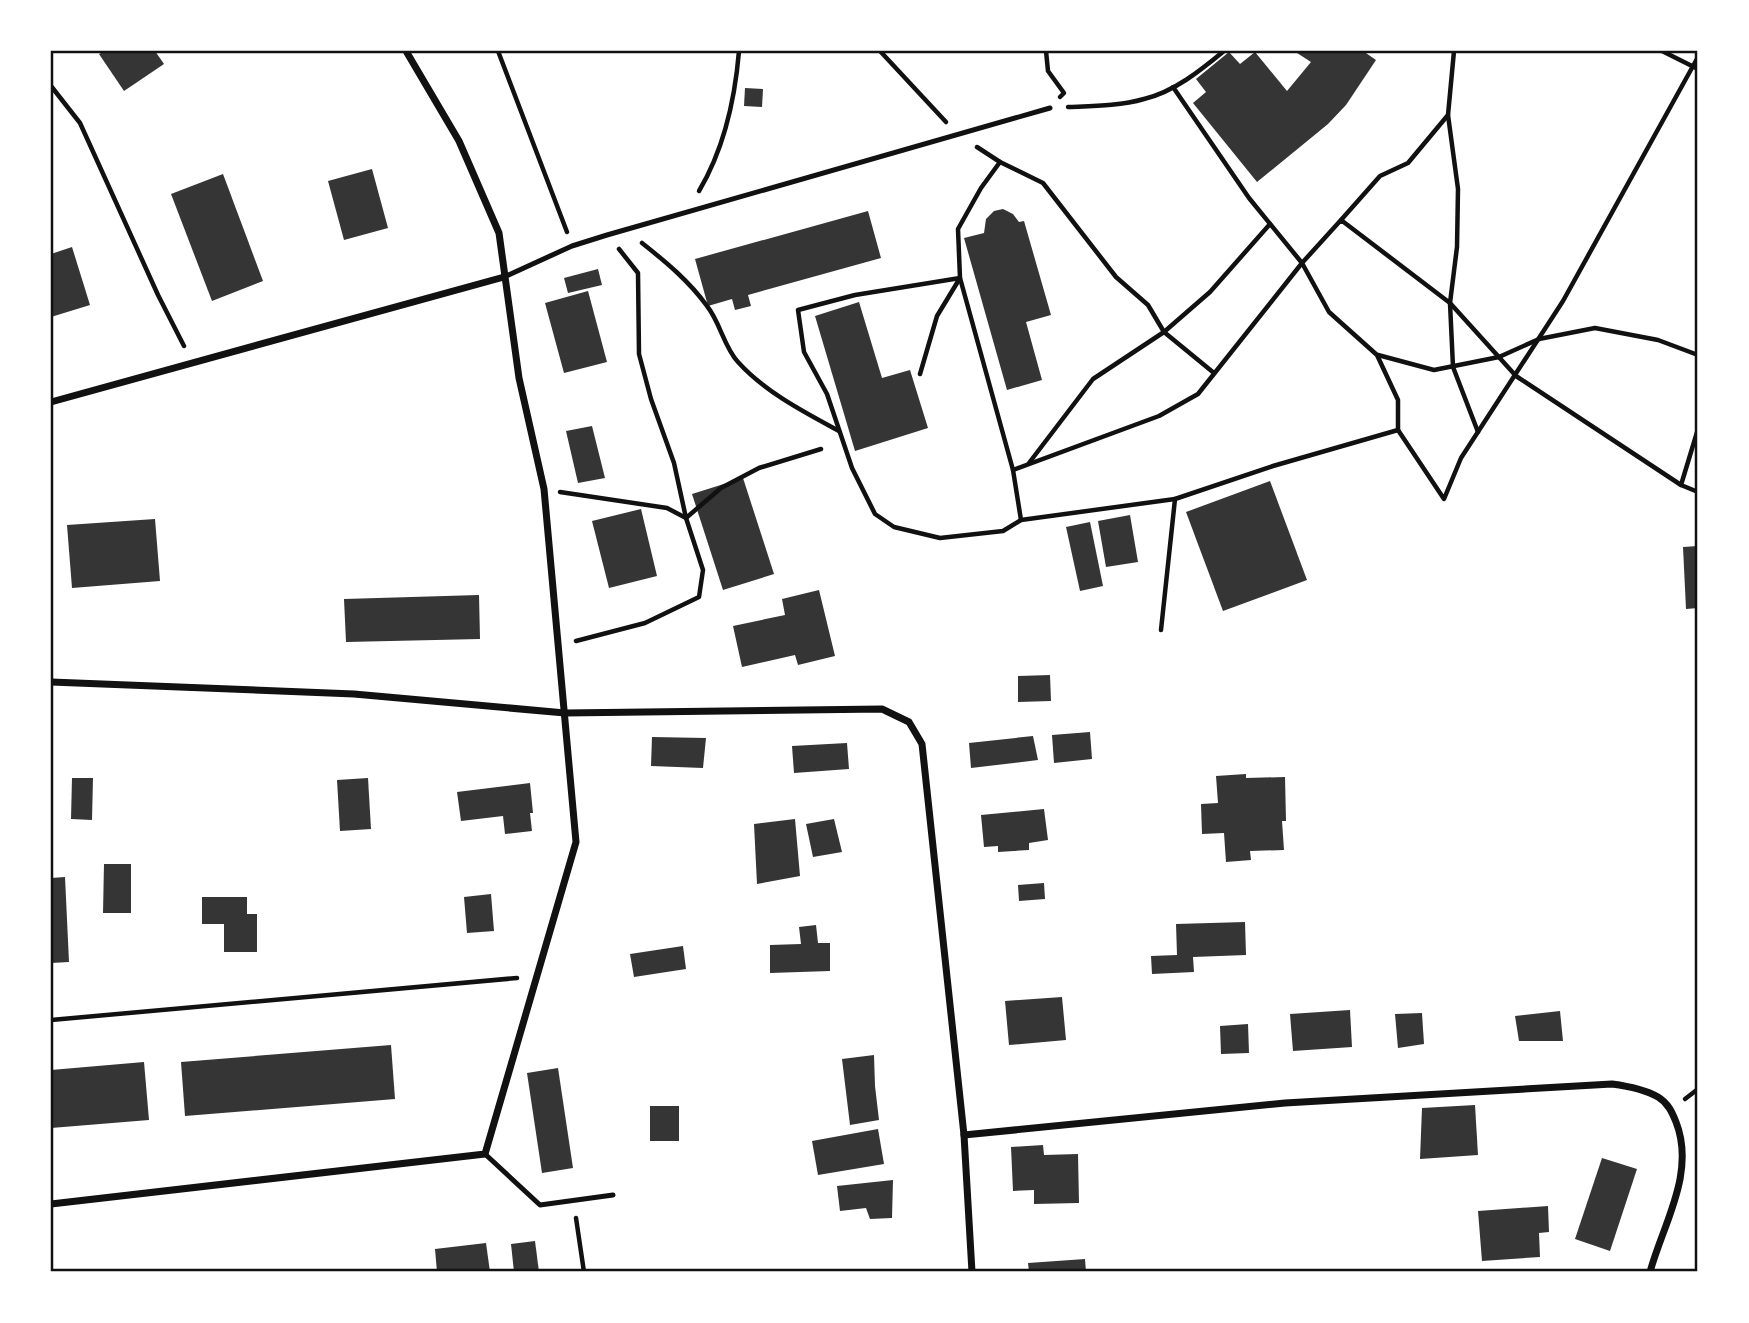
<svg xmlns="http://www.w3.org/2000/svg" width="1749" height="1323" viewBox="0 0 1749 1323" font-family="'Alegreya Sans',sans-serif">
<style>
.building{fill:#353535}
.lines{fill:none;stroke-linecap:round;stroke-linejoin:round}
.path{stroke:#111;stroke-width:4.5}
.service{stroke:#111;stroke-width:5}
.minor{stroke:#111;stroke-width:7}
.neatline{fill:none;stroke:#111;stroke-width:2.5}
</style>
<rect width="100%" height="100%" fill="#fff"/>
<g class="building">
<polygon points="105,51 155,51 164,64 124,91 99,54"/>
<polygon points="1294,51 1363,51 1376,60 1346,105 1328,124 1257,182 1193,103 1206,92 1196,79 1229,52 1240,64 1255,52 1287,91 1311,62"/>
<polygon points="745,88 763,89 762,107 744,106"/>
<polygon points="372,169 388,228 344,240 328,181"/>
<polygon points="223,174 263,281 212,301 171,194"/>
<polygon points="1003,209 1013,214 1019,222 1024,221 1051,315 1026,322 1042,380 1007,390 964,238 984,233 986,219 994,211"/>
<polygon points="868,211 881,258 748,295 751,306 735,310 732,299 708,306 695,259"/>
<polygon points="72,247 90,305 51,317 51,254"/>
<polygon points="598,269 602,285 568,293 564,278"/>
<polygon points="588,291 607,362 564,373 545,303"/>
<polygon points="859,302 882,378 910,370 928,428 855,451 815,316"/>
<polygon points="592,426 605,478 578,483 566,431"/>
<polygon points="743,478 774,574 723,590 692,494"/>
<polygon points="1270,481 1307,580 1223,611 1186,512"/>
<polygon points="641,509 657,576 609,588 592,521"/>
<polygon points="1130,515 1138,562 1106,567 1098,521"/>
<polygon points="155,519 160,581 72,588 67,525"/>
<polygon points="1090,522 1103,586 1080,591 1066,527"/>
<polygon points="1698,546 1698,608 1686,609 1683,547"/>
<polygon points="819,590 835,656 798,665 795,655 742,667 733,626 785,615 782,599"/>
<polygon points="479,595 480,639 346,642 344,599"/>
<polygon points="1050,675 1051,701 1018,702 1018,676"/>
<polygon points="1090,732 1092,759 1054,763 1052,735"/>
<polygon points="1033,736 1038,760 971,768 969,743"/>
<polygon points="652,737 706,738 703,768 651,766"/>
<polygon points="847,743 849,769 794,773 792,746"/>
<polygon points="1246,774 1246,778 1285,777 1286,821 1282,821 1284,850 1250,851 1251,860 1226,862 1224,833 1202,834 1201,804 1218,803 1216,776"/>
<polygon points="72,778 93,778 92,820 71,819"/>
<polygon points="368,778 371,829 340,831 337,780"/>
<polygon points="530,783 533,813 530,813 532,831 505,834 503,816 461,821 457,792"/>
<polygon points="1044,809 1048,840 1029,843 1029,850 998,852 998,846 984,847 981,815"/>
<polygon points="795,819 800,876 757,884 754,824"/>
<polygon points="834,819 842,852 813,857 806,824"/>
<polygon points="104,864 131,864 131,913 103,913"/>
<polygon points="65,877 69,962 51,963 51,878"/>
<polygon points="1044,883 1045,899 1019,901 1018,885"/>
<polygon points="491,894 494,931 467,933 464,897"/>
<polygon points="202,897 247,897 247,914 257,914 257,952 224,952 224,924 202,924"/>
<polygon points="1245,922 1246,955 1193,957 1194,972 1152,974 1151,956 1177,955 1176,924"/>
<polygon points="816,925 818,943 830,943 830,971 770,973 770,945 801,944 799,927"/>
<polygon points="683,946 686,969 634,977 630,954"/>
<polygon points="1062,997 1066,1040 1009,1045 1005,1001"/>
<polygon points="1350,1010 1352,1047 1293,1051 1290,1014"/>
<polygon points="1560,1011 1563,1041 1519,1041 1515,1016"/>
<polygon points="1422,1013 1424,1044 1398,1048 1395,1014"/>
<polygon points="1248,1024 1249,1053 1221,1054 1220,1026"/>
<polygon points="391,1045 395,1099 185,1116 181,1062"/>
<polygon points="874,1055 875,1086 879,1120 850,1125 842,1059"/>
<polygon points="144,1062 149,1120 51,1128 51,1070"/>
<polygon points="558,1068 573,1168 542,1173 527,1073"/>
<polygon points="1475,1105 1478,1155 1420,1159 1422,1108"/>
<rect x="650" y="1106" width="29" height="35"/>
<polygon points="878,1129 884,1164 818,1175 812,1141"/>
<polygon points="1043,1145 1044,1155 1078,1154 1079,1203 1034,1204 1034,1190 1013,1191 1011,1147"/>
<polygon points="1602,1158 1637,1169 1610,1251 1575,1239"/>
<polygon points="893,1180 892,1218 870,1219 866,1208 840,1211 837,1186"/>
<polygon points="1548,1206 1549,1232 1539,1233 1540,1257 1482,1261 1478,1211"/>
<polygon points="535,1241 539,1272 514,1272 511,1244"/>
<polygon points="486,1243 490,1272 437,1272 435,1249"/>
<polygon points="1085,1259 1086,1272 1029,1272 1028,1263"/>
</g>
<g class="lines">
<g class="path">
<polyline points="498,51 567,232"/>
<polyline points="880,51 946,122"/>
<polyline points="1046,51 1048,71 1064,93 1060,97"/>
<polyline points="1454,51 1448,115 1458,189 1457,247 1450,303 1453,367 1478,432"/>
<polyline points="1662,51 1698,69"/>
<polyline points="51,86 80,123 158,295 184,346"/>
<polyline points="1173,87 1249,198 1302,263 1329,312 1377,355 1398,400 1398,430 1444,499 1461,458 1563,301 1698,57"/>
<path d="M1068 107C1093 106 1120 106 1144 99 1174 92 1201 70 1224 51"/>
<polyline points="977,147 1000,162 1043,183 1116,277 1148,305 1164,332 1214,373"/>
<path d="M699 191C724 149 735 99 739 51"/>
<polyline points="1341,220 1380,176 1408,163 1448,115"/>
<path d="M642 243C666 262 689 281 707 306 720 322 724 347 738 362 765 392 804 412 839 431"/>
<polyline points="1378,355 1434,370 1499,357 1539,339 1595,328 1658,340 1698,355"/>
<polyline points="920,374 937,316 960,278 958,229 981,188 1000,162"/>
<polyline points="1698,429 1681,485 1698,492"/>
<polyline points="1029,463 1093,379 1164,332 1210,292 1270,224"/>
<polyline points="1013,470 1021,520"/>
<polyline points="560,492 667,508 686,518 721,488 759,468 821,449"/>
<polyline points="1175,499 1021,520 1003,531 940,538 894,527 875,514 852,468 827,394 804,352 798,310 855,295 960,278 1013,470 1159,416 1198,394 1302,263 1341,220 1450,303 1516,376 1681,485"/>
<polyline points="1161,630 1175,499 1273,466 1398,430"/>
<polyline points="576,641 645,623 699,597 703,570 686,518 674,463 651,399 639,354 638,273 619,249"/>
<polyline points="51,1020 517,978"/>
<polyline points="1685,1099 1698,1089"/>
<polyline points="576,1218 584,1272"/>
</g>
<g class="service">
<polyline points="504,277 572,246 607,235 1050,108"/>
<polyline points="485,1154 540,1205 613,1195"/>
</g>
<g class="minor">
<polyline points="51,402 504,277"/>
<polyline points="51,682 354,694 565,713 882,709 909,722 922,744 964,1135 972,1272"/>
<path d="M964 1135 1285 1103 1612 1084C1627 1086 1644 1089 1658 1097 1668 1103 1672 1112 1676 1122 1696 1173 1663 1224 1650 1272"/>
<polyline points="51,1204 485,1154 576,842 544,489 519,378 499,233 459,141 406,51"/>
</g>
</g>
<rect width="1749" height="1323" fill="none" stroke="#ffffff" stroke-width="105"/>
<rect x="52" y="52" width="1644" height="1218" class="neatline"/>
</svg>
